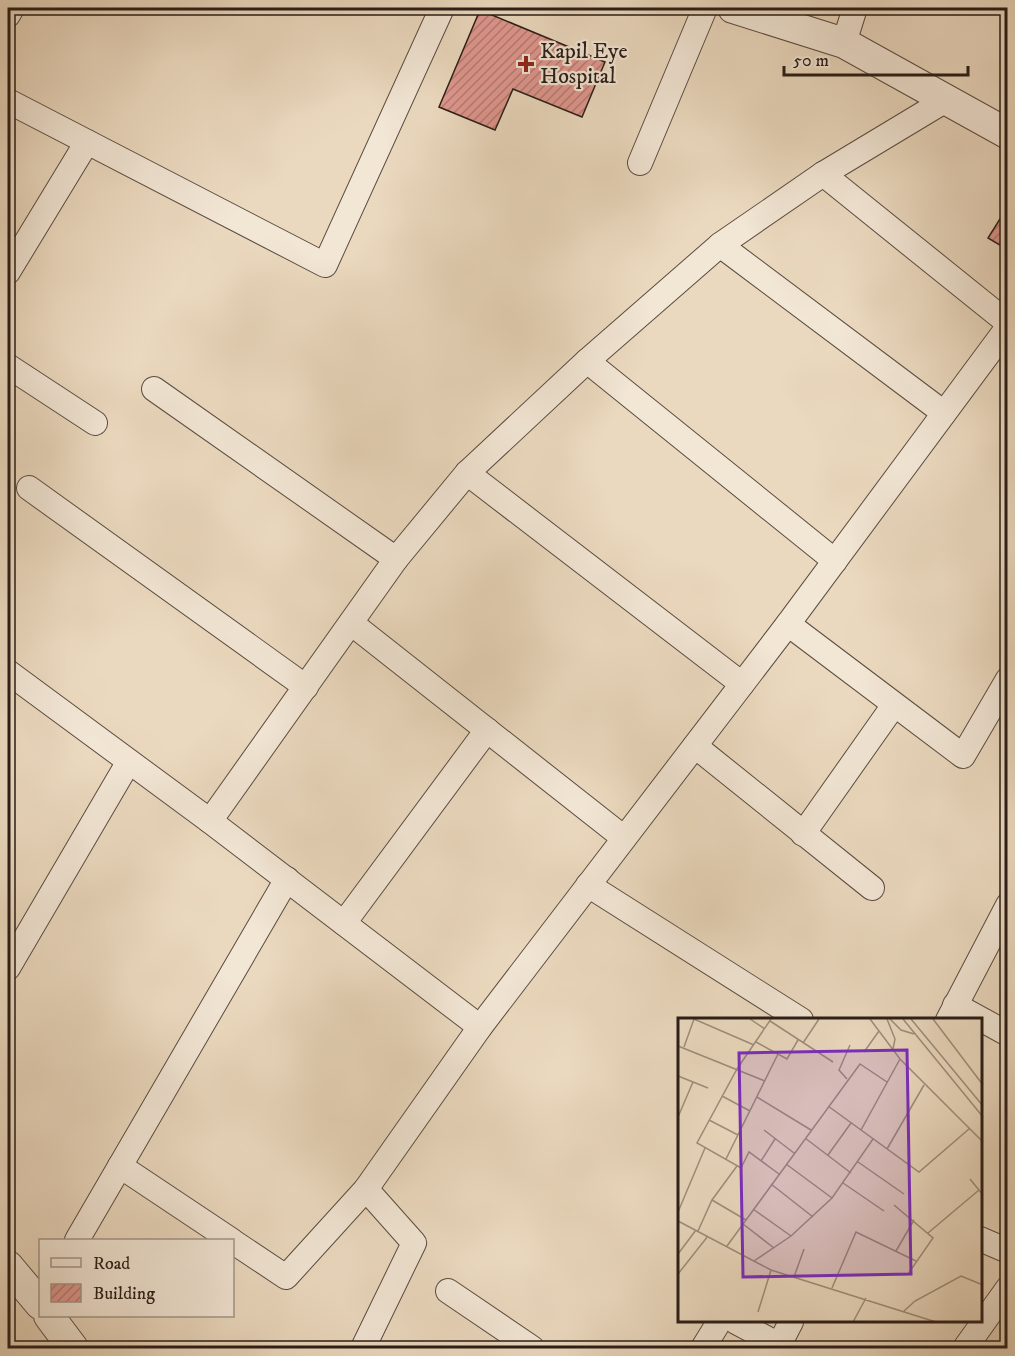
<svg xmlns="http://www.w3.org/2000/svg" width="1015" height="1356" viewBox="0 0 1015 1356" font-family="'IM FELL DW Pica',serif">
<style>
.building{fill:url(#building-hatch);stroke:#291d17;stroke-width:1.5}
.lines{fill:none;stroke-linecap:round;stroke-linejoin:round}
.minor-casing{stroke:#5a4c41;stroke-width:26}
.tertiary-casing{stroke:#5a4c41;stroke-width:32}
.minor{stroke:#f2e6d5;stroke-width:24}
.tertiary{stroke:#f2e6d5;stroke-width:30}
.poi-dot{fill:#8f2418;stroke:#f2e6d5;stroke-width:2}
.labels{text-anchor:middle;dominant-baseline:central;stroke-width:4.5;stroke-linejoin:round;paint-order:stroke}
.poi-label{font-size:22px;fill:#291d17;stroke:#f2e6d5;text-anchor:start}
.inset-road{fill:none;stroke:#9d8e7c;stroke-width:1.5}
.view{fill:#7b2cbf;fill-opacity:0.15;stroke:#7b2cbf;stroke-width:3}
.inset-edge{fill:none;stroke:#291d17;stroke-width:3}
</style>
<defs>
<pattern id="building-hatch" width="6" height="6" patternUnits="userSpaceOnUse" patternTransform="scale(1.5)"><rect width="6" height="6" fill="#e0978f"/><path d="M-1 1l2-2M0 6l6-6M5 7l2-2" fill="none" stroke="#b67b74"/></pattern>
</defs>
<rect width="100%" height="100%" fill="#ebd9bf"/>
<filter id="stains"><feTurbulence type="fractalNoise" baseFrequency=".00333" numOctaves="4"/><feColorMatrix values="0 0 0 0 .2 0 0 0 0 .09 0 0 0 0 .02 0 0 0 .5 -.17"/></filter>
<radialGradient id="worn" r=".72"><stop offset=".6" stop-color="#630" stop-opacity="0"/><stop offset="1" stop-color="#630" stop-opacity=".3"/></radialGradient>
<g class="building">
<polygon points="480,10 605,62 582,117 513,89 495,130 439,107"/>
<polygon points="1008,206 1008,250 988,238"/>
</g>
<g class="lines">
<g class="minor-casing">
<g id="minor">
<polyline points="8,15 12,8"/>
<polyline points="844,43 855,8"/>
<polyline points="8,101 325,265 442,8"/>
<polyline points="640,163 705,8"/>
<polyline points="823,174 1008,323"/>
<polyline points="720,245 944,413"/>
<polyline points="8,272 87,142"/>
<polyline points="587,361 835,561"/>
<polyline points="8,366 95,423"/>
<polyline points="154,389 396,559"/>
<polyline points="467,473 742,684"/>
<polyline points="29,488 306,687"/>
<polyline points="351,623 624,838"/>
<polyline points="788,624 963,756 1008,679"/>
<polyline points="8,672 210,821 480,1027"/>
<polyline points="695,746 872,888"/>
<polyline points="210,821 396,559 467,473 587,361 720,245 823,174 946,100"/>
<polyline points="803,834 894,705"/>
<polyline points="588,885 801,1020"/>
<polyline points="344,923 487,730"/>
<polyline points="8,968 128,763"/>
<polyline points="955,1005 1008,1034"/>
<polyline points="948,1020 1008,905"/>
<polyline points="120,1166 231,1240"/>
<polyline points="980,1239 1008,1251"/>
<polyline points="77,1240 287,879"/>
<polyline points="232,1241 286,1277 366,1189 480,1027 788,624 1008,327"/>
<polyline points="448,1291 532,1348"/>
<polyline points="736,1322 785,1348"/>
<polyline points="779,1345 791,1322"/>
<polyline points="363,1348 414,1243 366,1189"/>
<polyline points="703,1348 719,1322"/>
<polyline points="965,1348 1008,1288"/>
</g>
</g>
<g class="tertiary-casing">
<g id="tertiary">
<polyline points="733,8 844,43 1008,134"/>
<polyline points="8,1266 40,1304"/>
<polyline points="49,1316 73,1348"/>
</g>
</g>
<use href="#minor" class="minor"/>
<use href="#tertiary" class="tertiary"/>
</g>
<path class="poi-dot" d="M523 55h6v6h6v6h-6v6h-6v-6h-6v-6h6z"/>
<g class="labels">
<g class="poi-label">
<text x="540" y="51">Kapil Eye<tspan x="540" dy="25">Hospital</tspan></text>
</g>
</g>
<g transform="translate(678 1018)">
<rect width="304" height="304" fill="#ebd9bf"/>
<path class="inset-road" d="M72 1 87 11M93 1 59 51 19 125 63 150 71 134 101 156M192 1 222 41 305 124M209 1 217 21 215 31M212 1 223 12 236 16M225 1 305 99M233 1 305 88M255 1 305 67M92 3 155 44M78 24 109 41 120 22M125 25 141 1M0 28 87 63M6 29 16 1 76 27M186 34 201 13M0 58 30 70M169 61 161 52 172 27M44 78 72 93M79 79 133 112M150 88 241 154 291 111M0 99 15 64M31 102 60 117M86 112 116 135M183 112 222 41M127 120 173 155M209 131 246 67M150 137 173 105M48 141 100 36M83 143 97 121M180 144 226 176M108 146 154 180M292 161 305 177M165 165 206 193M93 166 135 199M34 182 68 202M216 187 255 220 230 256M75 191 113 218M0 194 27 130M0 203 93 252 258 304M65 206 96 230M20 213 34 182 59 148M250 215 301 172M49 228 182 46 209 64M218 233 236 202M0 236 18 212M76 243 113 218 154 180 195 121M0 256 30 218M116 259 126 231M154 270 178 214 238 243M226 293 237 283 283 258 305 267M80 294 93 252M175 304 188 280"/>
<path class="view" d="M229 32 233 256 65 259 61 35Z"/>
<rect width="304" height="304" class="inset-edge"/>
</g>
<rect width="1015" height="1356" fill="none" stroke="#ebd9bf" stroke-width="30"/>
<rect x="9" y="9" width="997" height="1338" fill="none" stroke="#291d17" stroke-width="3"/>
<rect x="15" y="15" width="985" height="1326" fill="none" stroke="#291d17" stroke-width="1.5"/>
<rect x="39" y="1239" width="195" height="78" fill="#f2e6d5" stroke="#a29689" stroke-width="1.5"/>
<rect x="51" y="1258" width="30" height="9" fill="#f2e6d5" stroke="#a29689" stroke-width="1.5"/>
<text x="93" y="1269" font-size="18" fill="#291d17">Road</text>
<rect x="51" y="1284" width="30" height="18" fill="url(#building-hatch)" stroke="#a29689" stroke-width="1.5"/>
<text x="93" y="1299" font-size="18" fill="#291d17">Building</text>
<path d="M784 66v9h184v-9" fill="none" stroke="#291d17" stroke-width="3"/>
<text x="793" y="66" font-size="18" fill="#291d17" stroke="#f2e6d5" stroke-width="4.5" paint-order="stroke">50 m</text>
<rect width="100%" height="100%" filter="url(#stains)"/>
<rect width="100%" height="100%" fill="url(#worn)"/>
</svg>
